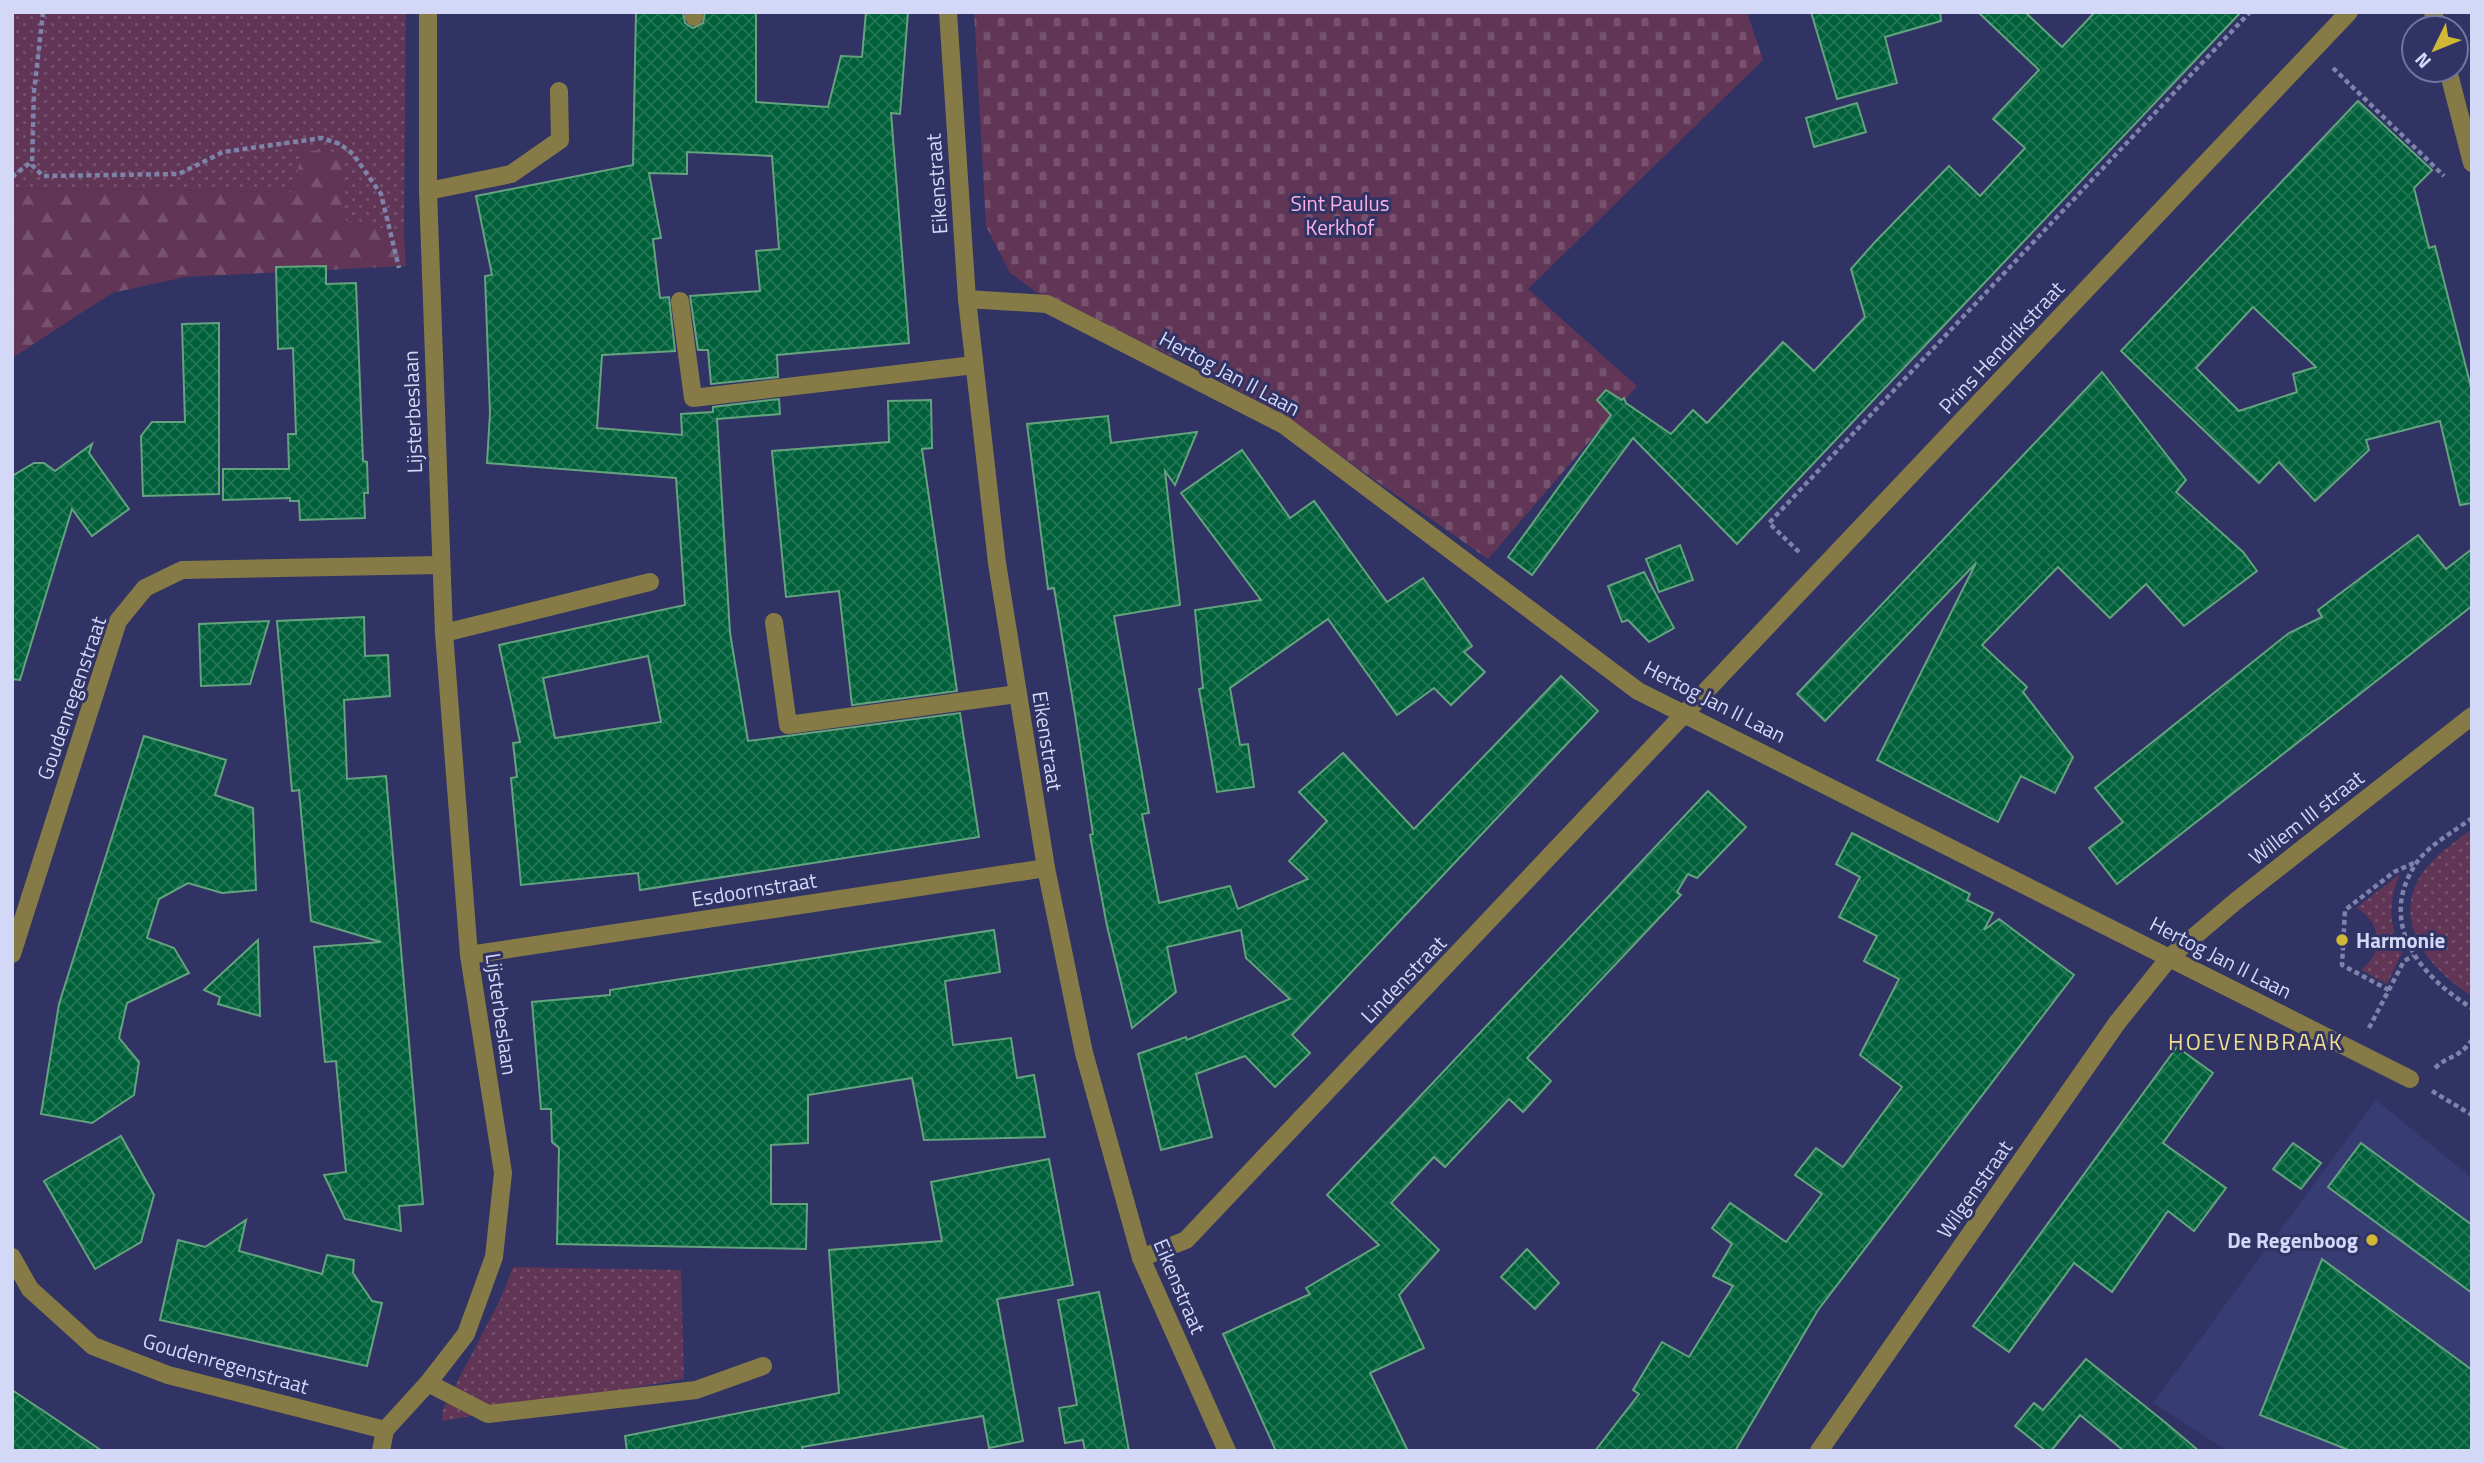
<svg xmlns="http://www.w3.org/2000/svg" width="2484" height="1463" viewBox="0 0 2484 1463" font-family="'Titillium Web',sans-serif">
<style>
.built{fill:#373c73}
.green{fill:url(#green-dots)}
.forest{fill:url(#forest-firs)}
.cemetery{fill:url(#cemetery-stones)}
.building{fill:url(#building-cross-hatch);stroke:#65a37f;stroke-width:2;fill-rule:evenodd}
.lines{fill:none;stroke-linecap:round;stroke-linejoin:round}
.path{stroke:#7e83aa;stroke-width:4.5;stroke-dasharray:5 3.5;stroke-linecap:butt}
.minor{stroke:#867b47;stroke-width:18}
.poi-dot{fill:#d1b736;stroke:#303364;stroke-width:2.5}
.labels{text-anchor:middle;dominant-baseline:central;stroke-width:6;stroke-linejoin:round;paint-order:stroke}
.street-label{font-size:21px;fill:#d2d8f6;stroke:#303364}
.park-label{font-size:21px;fill:#f9b1e4;stroke:#303364}
.poi-label{font-size:21px;font-weight:bold;fill:#d2d8f6;stroke:#303364;text-anchor:start}
.neighbourhood-label{font-size:23px;letter-spacing:2px;fill:#efde90;stroke:#303364}
</style>
<defs>
<pattern id="green-dots" width="8" height="8" patternUnits="userSpaceOnUse" patternTransform="scale(1.75)"><rect width="8" height="8" fill="#603555"/><path d="M2 2h.1M6 6h.1" fill="none" stroke="#76526e" stroke-width="1.8" stroke-linecap="round"/></pattern>
<pattern id="forest-firs" width="22" height="20" patternUnits="userSpaceOnUse" patternTransform="scale(1.75)"><rect width="22" height="20" fill="#603555"/><path d="M5 1l3.5 6h-7zM16 11l3.5 6h-7z" fill="#76526e"/></pattern>
<pattern id="cemetery-stones" width="16" height="16" patternUnits="userSpaceOnUse" patternTransform="scale(1.75)"><rect width="16" height="16" fill="#603555"/><path d="M2 7V4a2 2 0 0 1 4 0v3zM10 15v-3a2 2 0 0 1 4 0v3z" fill="#76526e"/></pattern>
<pattern id="building-cross-hatch" width="8" height="8" patternUnits="userSpaceOnUse" patternTransform="scale(1.75)"><rect width="8" height="8" fill="#00603a"/><path d="M0 0l8 8M0 8l8-8" fill="none" stroke="#247657"/></pattern>
</defs>
<rect width="100%" height="100%" fill="#303364"/>
<polygon class="built" points="2376,1100 2472,1178 2472,1451 2228,1451 2153,1403"/>
<g class="green">
<polygon points="12,12 406,12 404,233 343,220 341,155 303,150 293,192 12,188"/>
<path d="M2472 829V996C2430 970 2389 921 2423 872 2436 854 2455 842 2472 829Z"/>
<path d="M2400 874C2388 902 2389 926 2402 953L2387 984 2361 970C2385 952 2382 922 2356 908Z"/>
<polygon points="513,1267 681,1270 684,1379 442,1421 443,1409 500,1300"/>
</g>
<polygon class="forest" points="303,149 341,155 344,220 404,233 406,266 185,277 112,293 12,358 12,188 292,192"/>
<polygon class="cemetery" points="974,12 1747,12 1763,60 1528,289 1637,386 1488,559 1279,413 1186,362 1053,304 1010,273 986,226"/>
<g class="building">
<path d="M636 12H683L685 23 693 28 703 23 705 12H756V102L828 107 841 56 862 57 866 12H908L900 114 891 113 909 343 777 355 778 377 711 384 708 350H698L690 296 760 291 756 251 779 249 772 156 687 152V174L649 173 661 238 653 239 660 298 669 297 675 351 602 355 597 428 682 435 681 414 713 412V407L779 399 780 414 717 419 730 633 748 741 960 713 979 837 640 890 638 873 521 885 511 778 517 777 513 743 520 742 499 645 685 605 683 576 676 478 487 463 490 413 485 276 492 275 476 196 633 165ZM648 656 661 722 555 738 543 678Z"/>
<polygon points="1811,12 1940,12 1941,21 1885,37 1897,83 1837,99"/>
<polygon points="1978,12 2025,12 2062,47 2095,12 2241,12 1737,544 1633,438 1532,575 1508,557 1611,415 1597,400 1606,390 1622,400 1624,398 1626,403 1671,434 1693,410 1707,423 1783,342 1814,371 1865,317 1851,269 1875,242 1949,166 1980,196 2025,148 1993,119 2039,70"/>
<path d="M2358 101 2432 170 2414 188 2429 248 2435 246 2472 391V503L2460 505 2440 421 2366 440 2369 450 2315 501 2279 462 2259 483 2121 351ZM2253 307 2316 367 2293 374 2297 392 2239 411 2196 368Z"/>
<polygon points="1857,103 1866,132 1814,147 1806,118"/>
<polygon points="326,266 326,284 356,283 363,461 367,462 368,493 364,493 365,518 300,520 299,501 290,501 290,498 223,500 223,469 289,469 288,434 296,434 293,348 278,349 276,267"/>
<polygon points="219,323 219,494 143,496 141,436 152,422 185,422 182,324"/>
<polygon points="2102,372 2186,480 2176,492 2243,552 2257,571 2184,626 2146,584 2110,618 2058,567 1982,645 2027,687 2023,692 2073,757 2055,793 2021,776 1998,822 1877,760 1976,563 1825,721 1797,694"/>
<polygon points="931,400 932,448 922,449 957,691 852,705 839,591 786,597 772,451 889,442 888,401"/>
<polygon points="1108,416 1111,443 1197,432 1175,485 1165,471 1180,605 1114,616 1149,813 1142,814 1159,903 1230,886 1238,909 1308,879 1289,861 1327,821 1299,792 1343,753 1414,829 1561,676 1598,711 1292,1035 1310,1053 1275,1087 1245,1056 1196,1074 1212,1137 1161,1150 1138,1054 1186,1037 1187,1040 1290,999 1246,958 1241,930 1167,947 1176,992 1132,1028 1107,926 1090,835 1093,834 1075,714 1054,588 1048,589 1027,424"/>
<polygon points="92,444 89,453 129,509 92,536 72,509 20,680 12,679 12,476 34,463 44,463 55,471"/>
<polygon points="1242,450 1290,518 1314,501 1387,602 1423,578 1472,646 1464,652 1485,672 1451,705 1434,688 1397,715 1328,619 1230,688 1240,745 1248,744 1254,787 1217,792 1199,689 1203,688 1195,610 1261,600 1181,493"/>
<polygon points="2418,535 2446,569 2472,549 2472,606 2117,884 2089,848 2123,822 2095,788 2289,633 2322,617 2318,610"/>
<polygon points="1680,545 1693,580 1659,592 1646,559"/>
<polygon points="1644,572 1674,628 1649,642 1628,620 1622,622 1608,586"/>
<polygon points="364,617 365,656 388,655 390,696 344,700 347,779 386,776 423,1204 399,1206 401,1231 345,1219 324,1175 346,1172 336,1061 325,1062 314,947 381,942 311,921 299,790 292,791 277,621"/>
<polygon points="269,621 250,684 201,686 199,624"/>
<polygon points="144,736 226,760 215,795 253,808 256,890 222,893 188,883 159,899 147,938 174,948 189,973 127,1003 119,1038 139,1062 134,1095 92,1123 41,1114 59,1004"/>
<polygon points="1708,791 1746,827 1697,878 1688,874 1677,892 1681,895 1527,1058 1551,1081 1523,1112 1509,1099 1445,1167 1434,1157 1391,1203 1439,1250 1399,1295 1424,1348 1370,1373 1408,1451 1276,1451 1223,1334 1310,1294 1306,1288 1379,1245 1327,1195"/>
<polygon points="1852,833 1970,894 1967,900 1993,913 1984,930 1999,919 2074,975 1818,1310 1735,1451 1595,1451 1639,1394 1633,1390 1662,1342 1689,1357 1733,1286 1713,1276 1732,1244 1712,1228 1730,1203 1786,1242 1822,1194 1795,1175 1816,1148 1843,1167 1902,1087 1860,1055 1899,979 1864,961 1877,936 1839,917 1860,877 1836,864"/>
<polygon points="994,930 1000,972 945,981 953,1045 1011,1038 1017,1078 1034,1075 1045,1137 924,1140 912,1078 808,1095 808,1143 771,1145 771,1204 807,1204 806,1249 557,1244 559,1148 552,1142 551,1109 541,1109 532,1002 610,995 610,990"/>
<polygon points="258,940 260,1016 218,1004 220,997 204,990"/>
<polygon points="2177,1047 2213,1073 2163,1143 2226,1188 2194,1231 2168,1211 2112,1292 2074,1263 2009,1352 1973,1326"/>
<polygon points="121,1136 154,1195 141,1242 95,1269 44,1181"/>
<polygon points="2293,1143 2321,1163 2301,1189 2273,1169"/>
<polygon points="2361,1143 2472,1225 2472,1293 2328,1187"/>
<polygon points="1049,1159 1073,1285 997,1299 1023,1441 989,1448 983,1416 802,1447 803,1451 627,1451 625,1436 839,1393 829,1250 942,1241 931,1182"/>
<polygon points="246,1220 239,1251 322,1274 327,1255 354,1260 353,1273 372,1301 382,1303 367,1366 160,1320 178,1240 205,1247"/>
<polygon points="1527,1249 1559,1283 1535,1309 1501,1277"/>
<polygon points="2322,1259 2472,1370 2472,1451 2351,1451 2260,1415"/>
<polygon points="1099,1292 1113,1362 1129,1451 1085,1451 1083,1440 1065,1443 1059,1408 1077,1405 1058,1300"/>
<polygon points="2086,1359 2166,1423 2199,1451 2124,1451 2080,1415 2051,1451 2046,1451 2015,1426 2034,1403 2043,1410"/>
<polygon points="12,1390 48,1414 102,1451 12,1451"/>
</g>
<g class="lines">
<g class="path">
<polyline points="43,12 34,92 32,165 43,176 179,174 223,152 322,138 340,144 353,154 381,194 399,268"/>
<polyline points="2333,68 2444,176"/>
<polyline points="12,177 32,161"/>
<polyline points="1799,552 1769,523 2250,12"/>
<path d="M2472 818C2455 831 2429 845 2417 862 2376 922 2419 976 2472 1008"/>
<polyline points="2389,990 2342,965 2345,910 2394,872 2416,862"/>
<polyline points="2369,1028 2404,961 2414,956"/>
<path d="M2435 1068C2450 1054 2457 1060 2472 1040"/>
<polyline points="2432,1091 2472,1115"/>
</g>
<g class="minor">
<polyline points="948,12 967,299 997,563 1046,868 1084,1053 1141,1258 1227,1451"/>
<polyline points="2433,12 2437,28"/>
<polyline points="694,17 694,12"/>
<polyline points="2448,70 2472,163"/>
<polyline points="428,191 511,174 560,140 559,91"/>
<polyline points="967,299 1047,304 1284,425 1638,691 2410,1079"/>
<polyline points="680,301 693,398 974,365"/>
<polyline points="774,622 788,725 1018,694"/>
<polyline points="444,633 650,582"/>
<polyline points="12,954 118,621 145,588 182,570 440,565"/>
<polyline points="469,955 1046,868"/>
<polyline points="12,1257 30,1289 93,1346 168,1375 385,1430"/>
<polyline points="1141,1258 1186,1240 2349,12"/>
<polyline points="428,1383 488,1414 696,1390 763,1366"/>
<polyline points="381,1451 385,1430 428,1383 466,1334 494,1257 503,1173 469,955 444,633 428,191 428,12"/>
<polyline points="1819,1451 2117,1023 2170,957 2236,901 2472,716"/>
</g>
</g>
<g class="poi-dot">
<circle cx="2342" cy="940" r="7"/>
<circle cx="2372" cy="1240" r="7"/>
</g>
<g class="labels">
<g class="street-label">
<text transform="translate(936 184) rotate(-94)">Eikenstraat</text>
<text transform="translate(2001 347) rotate(-47)">Prins Hendrikstraat</text>
<text transform="translate(1230 373) rotate(28)">Hertog Jan II Laan</text>
<text transform="translate(412 412) rotate(-92)">Lijsterbeslaan</text>
<text transform="translate(71 698) rotate(-71)">Goudenregenstraat</text>
<text transform="translate(1715 701) rotate(27)">Hertog Jan II Laan</text>
<text transform="translate(1048 741) rotate(81)">Eikenstraat</text>
<text transform="translate(2306 817) rotate(-38)">Willem III straat</text>
<text transform="translate(754 889) rotate(-9)">Esdoornstraat</text>
<text transform="translate(2221 957) rotate(27)">Hertog Jan II Laan</text>
<text transform="translate(1403 979) rotate(-46)">Lindenstraat</text>
<text transform="translate(502 1014) rotate(82)">Lijsterbeslaan</text>
<text transform="translate(1974 1189) rotate(-55)">Wilgenstraat</text>
<text transform="translate(1180 1286) rotate(67)">Eikenstraat</text>
<text transform="translate(226 1363) rotate(16)">Goudenregenstraat</text>
</g>
<g class="park-label">
<text x="1340" y="203">Sint Paulus<tspan x="1340" dy="24">Kerkhof</tspan></text>
</g>
<g class="poi-label">
<text x="2356" y="940">Harmonie</text>
<text x="2358" y="1240" text-anchor="end">De Regenboog</text>
</g>
<g class="neighbourhood-label">
<text x="2256" y="1041">HOEVENBRAAK</text>
</g>
</g>
<rect width="2484" height="1463" fill="none" stroke="#d2d8f6" stroke-width="28"/>
<g transform="translate(2435 49) rotate(227)"><circle r="33" fill="#303364" stroke="#71759e" stroke-width="2"/>
<path d="M0-5L12 26L0 18L-12 26Z" fill="#d1b736"/>
<text y="-10" font-size="19" font-weight="bold" text-anchor="middle" fill="#d2d8f6">N</text>
</g>
</svg>
